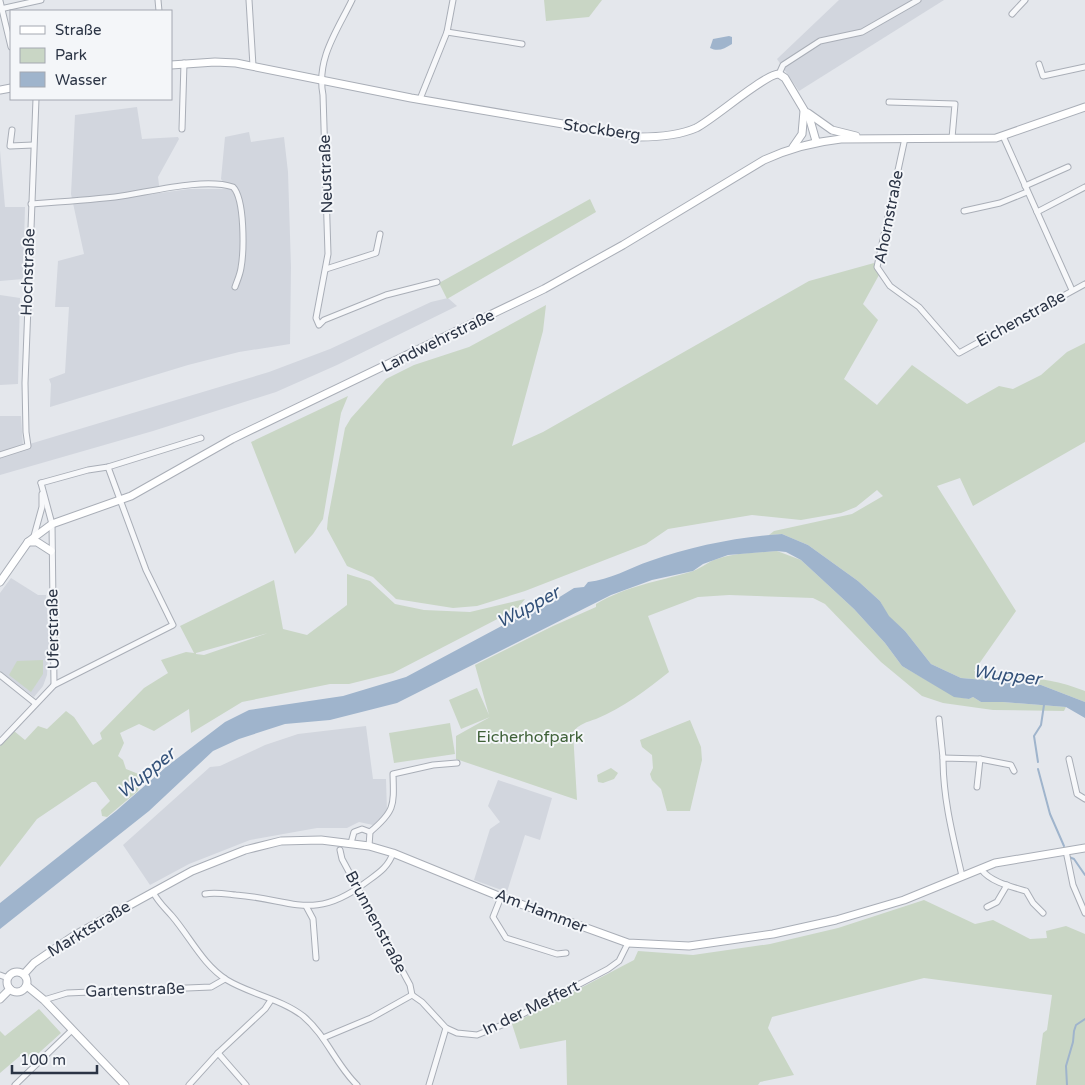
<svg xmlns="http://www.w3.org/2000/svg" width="1085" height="1085" viewBox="0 0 1085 1085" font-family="'Varela Round',sans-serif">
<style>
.built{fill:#d2d6de}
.green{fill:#c9d6c5;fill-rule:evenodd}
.water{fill:#9fb4cc}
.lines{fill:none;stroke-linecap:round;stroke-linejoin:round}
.stream{stroke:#9fb4cc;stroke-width:2}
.street-casing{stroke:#a9aeb7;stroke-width:7}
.secondary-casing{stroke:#a9aeb7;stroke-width:9}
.street{stroke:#f7f8fa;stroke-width:5}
.secondary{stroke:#fff;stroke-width:7}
.labels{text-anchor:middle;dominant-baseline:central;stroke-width:4;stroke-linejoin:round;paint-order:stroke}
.street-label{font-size:16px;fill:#2b3445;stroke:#f4f6f9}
.park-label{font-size:16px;fill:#3f6138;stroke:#f4f6f9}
.water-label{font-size:18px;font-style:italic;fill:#34527a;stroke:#f4f6f9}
</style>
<rect width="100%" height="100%" fill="#e4e7ec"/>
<g class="built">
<polygon points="839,0 944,0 799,91 777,59"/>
<polygon points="137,107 142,139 178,137 179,139 158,177 160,193 189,189 229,189 221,179 225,137 249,132 251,142 284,137 288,172 291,267 290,344 239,352 188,365 50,407 51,384 49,379 65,373 69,307 55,307 58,261 84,254 71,194 75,115"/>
<polygon points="0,150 5,207 25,207 23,279 0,281"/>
<polygon points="0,295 20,298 18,384 0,385"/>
<polygon points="448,298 457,306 337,365 276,392 153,431 0,475 0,416 21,416 23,446 269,372 330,349 431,302"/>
<polygon points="11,578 38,595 46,595 49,641 47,675 43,686 34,697 0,671 0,593"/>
<polygon points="366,726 373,779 386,779 387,812 373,825 359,822 347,828 317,828 250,840 189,864 150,885 123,845 210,767 220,766 265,745 298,734"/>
<polygon points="498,780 552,798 540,840 525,835 507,892 474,880 490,829 500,822 488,806"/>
</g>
<g class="green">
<polygon points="544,0 602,0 589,17 546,21"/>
<polygon points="590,199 596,212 447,299 439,283"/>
<path d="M874 263 879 275 863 304 878 320 844 379 877 405 912 365 967 404 999 386 1013 389 1041 375 1067 352 1085 343V442L973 506 960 478 937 486 1016 611 974 671C1014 678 1046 675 1085 691V702L1041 685 961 678 931 664 905 631 888 616 880 601 858 581 808 545 782 534 769 535 774 531 852 514 883 496 877 490 856 507 841 513 801 520 752 515 668 529 646 544 525 591 477 606 453 608 396 599 373 577 347 566 327 529 328 518 345 428 351 418 386 379 414 365 469 347 546 305 543 331 512 446 543 432 809 281Z"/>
<polygon points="348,396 341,413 323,519 313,534 295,554 251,442"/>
<path d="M777 551 801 560 854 609 885 643 902 666 954 696 969 699 973 697 981 702H1003L1066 707 1064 711 993 710 943 703 922 696 881 662 825 604 813 598 729 595 698 597 648 616 669 672C646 690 623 708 596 719 587 722 579 724 573 732L577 800 456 759V736L490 717 461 729 449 700 477 688 489 715 475 665 553 626 596 607V604C627 586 656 582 690 572 699 570 707 562 717 559 736 552 757 553 777 551Z"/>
<path d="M347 574 370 581 395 604 424 610 470 612 525 599 517 609 393 673 349 684H330L242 702 191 733 189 709 154 731 139 724 120 733 124 743 118 756 123 760 126 769 141 775 138 791 107 817 102 816 101 810 110 801 96 782H92L37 819 0 867V746L14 731 25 740 38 726 47 729 66 711 74 717 93 745 102 739 100 733 144 688 168 673 161 660 186 652 194 653 180 626 274 580 283 629 307 635 347 605ZM268 633 204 655 196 654V653Z"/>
<polygon points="43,660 43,674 31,692 9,675 17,661"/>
<polygon points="690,720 701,747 702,760 690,811 667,811 661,789 652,780 650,774 653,768 652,755 642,747 640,740"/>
<polygon points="450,723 455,754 394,763 389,733"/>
<polygon points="611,768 618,773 614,779 603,783 598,782 597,775"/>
<polygon points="924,900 975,924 993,920 1030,939 1047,938 1046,931 1066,926 1085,934 1085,1085 1036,1085 1043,1033 1047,1030 1052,995 924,978 772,1017 768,1028 794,1075 760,1082 758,1085 567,1085 566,1040 520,1049 512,1024 634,960 638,951 693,955 770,944 838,928"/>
<polygon points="39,1009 61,1033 31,1060 20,1056 0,1073 0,1031 5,1036"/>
</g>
<g class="water">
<path d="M729 36 732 37V44C724 49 718 52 710 48L713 39Z"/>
<path d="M782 534 808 545 858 581 880 601 889 616 905 631 931 664 961 678 1041 685 1085 702V718L1066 707 1003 702H981L973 697 969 699 954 697 902 666 885 643 854 609 801 560 786 552 777 551 728 555 703 564 693 571 652 580 611 595 397 703 330 720 285 724 239 739 213 751 149 811 0 929V903L116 811 166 767 225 722 249 710 343 696 406 677 524 614 542 608 574 588 584 587 588 582C610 580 629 568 650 561 693 546 737 537 782 534Z"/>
</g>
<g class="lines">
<g class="stream">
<polyline points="1038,762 1034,736 1041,725 1044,705"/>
<polyline points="1038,769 1050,814 1064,846"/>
<polyline points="1069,857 1074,859 1085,875"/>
<polyline points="1067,1085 1066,1066 1073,1042 1074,1031 1076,1025 1085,1019"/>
</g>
<g class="street-casing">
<g id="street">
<polyline points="158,0 159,11"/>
<polyline points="249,0 253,66"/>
<path d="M352 0C337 31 316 59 323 95L328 254 316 318 319 325 324 320 386 295 437 282"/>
<polyline points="0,1 11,47"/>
<polyline points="0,9 41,0"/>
<polyline points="1012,14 1025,0"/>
<polyline points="447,32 522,44"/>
<polyline points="1039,64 1043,76 1085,67"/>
<polyline points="779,74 783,65 820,41 862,32 918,0"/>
<polyline points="420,99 447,32 453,0"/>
<polyline points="889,102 955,104 952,138"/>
<polyline points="182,129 184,63"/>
<polyline points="12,130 10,146 33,145"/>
<polyline points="1003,136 1072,290"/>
<polyline points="905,138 877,267 890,286 919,307 959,353 1085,284"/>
<polyline points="1025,186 1068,167"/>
<path d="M31 204C59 202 87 200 115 197 147 193 203 177 233 187 245 199 244 251 241 268 240 275 237 281 235 287"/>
<polyline points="964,211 1000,203 1027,192"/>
<polyline points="1037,212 1085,187"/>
<polyline points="326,269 376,253 380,234"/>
<polyline points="0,455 28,446 26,432 25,383 36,99"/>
<polyline points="41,483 52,524 54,685"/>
<polyline points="41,483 88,470 108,467 201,438"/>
<polyline points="34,536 42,507 42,494"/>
<polyline points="0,675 35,703"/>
<polyline points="939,719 943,758"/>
<polyline points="0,742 54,685 173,625 146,570 108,467"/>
<polyline points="1069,759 1077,794 1085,799"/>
<polyline points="977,787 980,759"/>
<polyline points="351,843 354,832 362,829 370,832"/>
<path d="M369 846 370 832C395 811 394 806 393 774L433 765 457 763"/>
<polyline points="340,850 342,859 410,985 412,995"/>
<polyline points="1066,851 1073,885 1085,913"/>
<path d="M981 869C990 882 1012 887 1026 891L1033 903 1043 913"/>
<path d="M962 876C953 837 943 799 943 758L980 759 1011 765 1014 771"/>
<path d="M153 892C158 902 165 908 172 916 190 937 203 965 227 980 250 994 281 999 303 1016 326 1035 336 1065 357 1085"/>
<path d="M205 894C215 892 226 894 236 895 292 899 313 922 365 883 377 874 388 868 393 853"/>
<polyline points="501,897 493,917 506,938 557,954 566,953"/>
<polyline points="306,906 313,919 316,958"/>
<polyline points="987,907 997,902 1007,885"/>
<polyline points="0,975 8,978"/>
<polyline points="412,995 422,1002 446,1028 457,1033 477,1035 502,1025 608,969 619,961 628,943"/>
<polyline points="44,1000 67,993 211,987 225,979"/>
<polyline points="323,1038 371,1018 412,995"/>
<polyline points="218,1053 246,1085"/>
<polyline points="15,1085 72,1030"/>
<polyline points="189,1085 218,1053 265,1009 271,1000"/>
<polyline points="429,1085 446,1028"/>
</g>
</g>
<g class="secondary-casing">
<g id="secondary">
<path d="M171 65 215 62 236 63 411 98 639 137C658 137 678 136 696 128 714 119 766 73 779 74L785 78 810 120 816 141"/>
<polyline points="0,90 11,88"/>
<polyline points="808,113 832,130 856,136"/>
<polyline points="793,147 802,134 804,111"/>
<polyline points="28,542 37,542 51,551"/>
<path d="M0 582 28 542 52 524 131 496 232 439 544 289 623 245 764 160C790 148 813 142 841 139L996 138 1085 107"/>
<circle cx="17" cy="982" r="10"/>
<polyline points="24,974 34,963 75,935 192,871 245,850 281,841 321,840 369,846 393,853 501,897 628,943 689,946 773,934 836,920 904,900 995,863 1085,848"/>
<polyline points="27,986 44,1000 125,1085"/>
<polyline points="0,999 10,989"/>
</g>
</g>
<use href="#street" class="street"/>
<use href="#secondary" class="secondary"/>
</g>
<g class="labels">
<g class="street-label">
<text transform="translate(602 130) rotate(8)">Stockberg</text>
<text transform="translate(326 174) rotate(-92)">Neustraße</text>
<text transform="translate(889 217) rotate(-79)">Ahornstraße</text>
<text transform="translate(28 272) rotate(-88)">Hochstraße</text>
<text transform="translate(1021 319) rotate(-29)">Eichenstraße</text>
<text transform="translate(438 341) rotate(-26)">Landwehrstraße</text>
<text transform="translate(53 629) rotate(-91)">Uferstraße</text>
<text transform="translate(541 911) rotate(21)">Am Hammer</text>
<text transform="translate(376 922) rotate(62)">Brunnenstraße</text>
<text transform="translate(89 929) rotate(-31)">Marktstraße</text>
<text transform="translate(135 990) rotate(-2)">Gartenstraße</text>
<text transform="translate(531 1008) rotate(-26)">In der Meffert</text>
</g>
<g class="park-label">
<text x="530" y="737">Eicherhofpark</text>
</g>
<g class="water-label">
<text transform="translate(528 607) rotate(-28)">Wupper</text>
<text transform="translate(1007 675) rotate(7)">Wupper</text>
<text transform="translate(146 773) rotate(-39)">Wupper</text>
</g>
</g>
<rect x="10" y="10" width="162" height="90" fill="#f4f6f9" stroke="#a4a8b1"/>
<rect x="20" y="26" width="25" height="8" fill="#ffffff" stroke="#a4a8b1"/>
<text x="55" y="35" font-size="15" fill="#2b3445">Straße</text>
<rect x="20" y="48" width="25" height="15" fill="#c9d6c5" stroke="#a4a8b1"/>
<text x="55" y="60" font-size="15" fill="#2b3445">Park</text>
<rect x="20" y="72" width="25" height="15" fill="#9fb4cc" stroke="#a4a8b1"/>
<text x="55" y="85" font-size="15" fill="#2b3445">Wasser</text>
<path d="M12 1065v8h85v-8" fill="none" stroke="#2b3445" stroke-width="2.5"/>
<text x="20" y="1065" font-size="15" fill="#2b3445" stroke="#f4f6f9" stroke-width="4" paint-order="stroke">100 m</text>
</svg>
